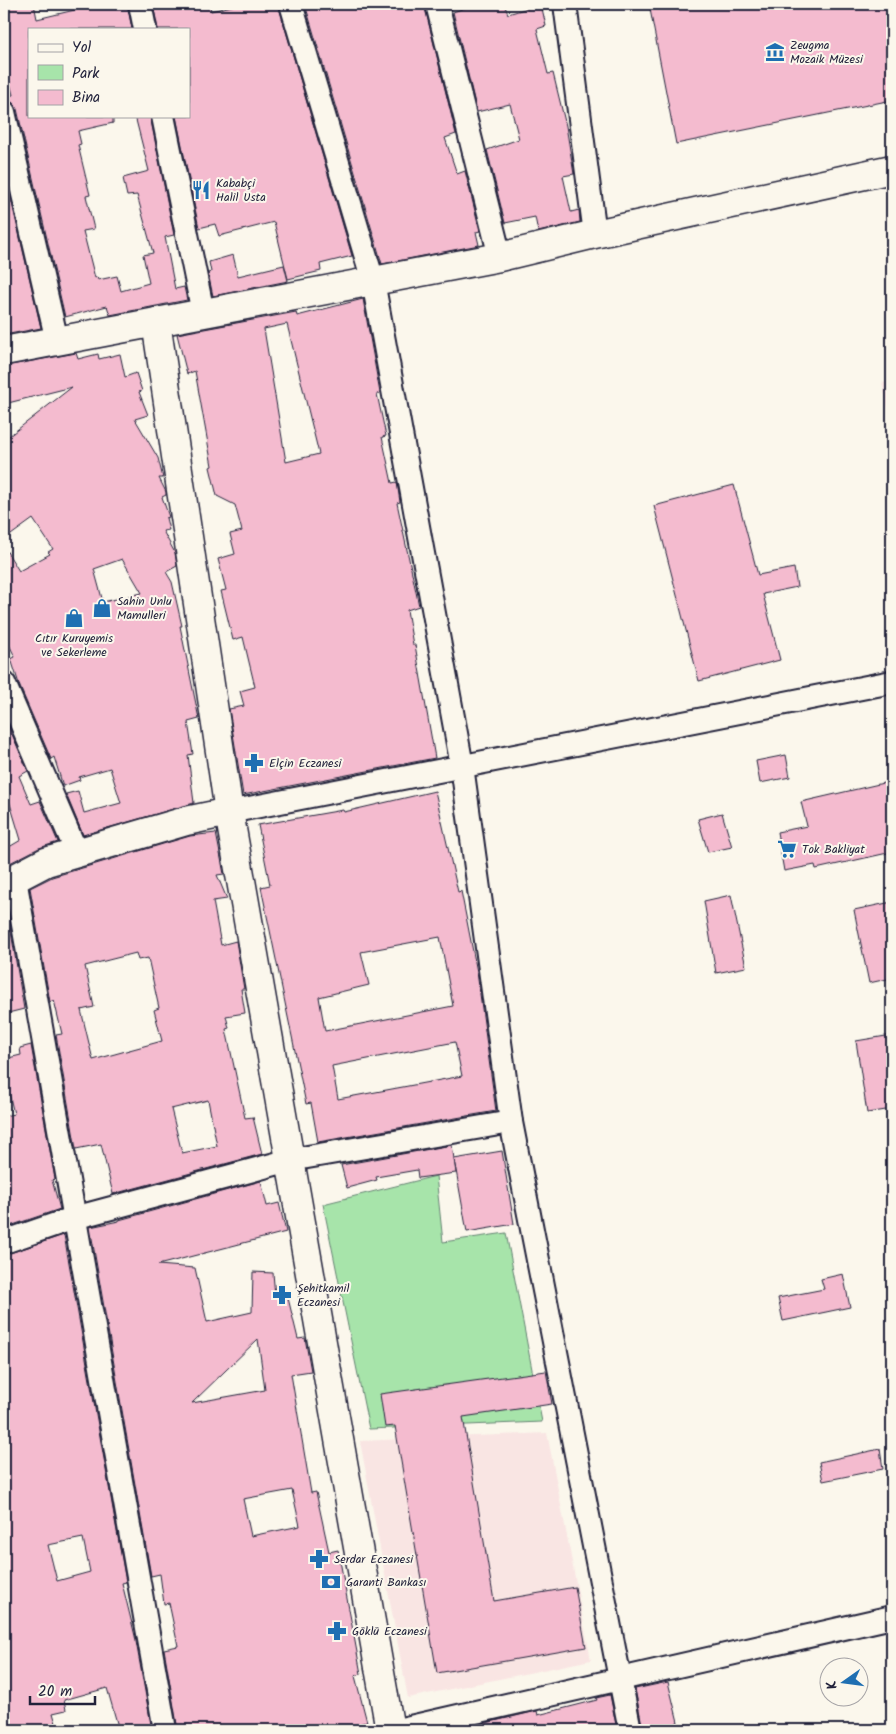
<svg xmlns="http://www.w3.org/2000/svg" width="896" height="1734" viewBox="0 0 896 1734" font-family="Kalam,sans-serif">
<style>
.built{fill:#f9e5e3}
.green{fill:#a7e4aa;stroke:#648372}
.building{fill:#f4bbcf;stroke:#22223b;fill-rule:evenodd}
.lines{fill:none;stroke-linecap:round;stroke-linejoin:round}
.street-casing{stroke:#22223b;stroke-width:26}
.secondary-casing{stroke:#22223b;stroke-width:31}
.street{stroke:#fbf7ec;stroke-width:22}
.secondary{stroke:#fbf7ec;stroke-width:28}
.labels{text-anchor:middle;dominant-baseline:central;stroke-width:4;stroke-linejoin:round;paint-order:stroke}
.poi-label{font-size:12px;fill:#22223b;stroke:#fbf7ec;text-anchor:start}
</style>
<rect width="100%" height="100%" fill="#fbf7ec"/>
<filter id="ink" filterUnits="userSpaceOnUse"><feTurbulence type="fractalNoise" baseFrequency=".02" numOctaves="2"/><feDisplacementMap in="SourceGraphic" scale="10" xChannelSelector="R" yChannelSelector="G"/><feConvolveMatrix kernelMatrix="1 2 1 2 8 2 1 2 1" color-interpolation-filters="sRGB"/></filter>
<g filter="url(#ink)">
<g class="built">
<polygon points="892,381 892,425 882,383"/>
<polygon points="547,1433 591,1660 408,1698 360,1441"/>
</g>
<polygon class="green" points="436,1176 443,1242 506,1233 542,1422 369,1429 323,1204"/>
<g class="building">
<polygon points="4,4 34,4 37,19 83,8 81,4 127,4 132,29 29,29 29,116 113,116 113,123 78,131 81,144 78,145 90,195 86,196 94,229 83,231 95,278 97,277 98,280 117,276 121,291 149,283 143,255 153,253 137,195 127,196 123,178 149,171 135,116 150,116 174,235 165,237 175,289 184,287 187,300 110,315 107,306 65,317 17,109 13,103 4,99 4,96 13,95 4,59"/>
<polygon points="153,4 209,4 211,11 240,4 278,4 352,256 320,264 321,271 288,279 274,222 219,236 215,224 199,228 176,116 189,116 189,29 158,29"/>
<polygon points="305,4 424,4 456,134 445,138 457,174 465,171 480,231 476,232 479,245 382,264"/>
<polygon points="476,4 504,4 508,14 541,4 546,26 537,29 548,74 553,73 566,126 574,174 563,176 571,212 579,210 580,222 538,232 535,217 505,223 487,150 519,139 510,104 477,112 453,12"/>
<polygon points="649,4 892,4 892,100 676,144"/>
<polygon points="4,169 41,328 4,335"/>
<polygon points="233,255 238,276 284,265 288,281 213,296 208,273 211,272 209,262"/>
<path d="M363 299 380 393 377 394 386 436 382 437 392 483 397 482 400 502 397 503 419 606 407 610 413 645H415L435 758 243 795 229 709 244 706 240 691 255 687 243 637 233 640 221 591 226 590 218 559 235 554 230 534 242 531 235 505 217 496 210 467 212 466 195 371 187 374 177 334 296 312 297 316ZM287 324 319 454 286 462 264 329Z"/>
<path d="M76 353 78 359 98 354 99 359 120 354 125 377 136 373 142 391 139 392 148 415 135 419 158 458 163 478H159L166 492V495L162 497 169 517 166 518 169 530 163 531 175 553 177 566 166 572 172 582 182 626H180L199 719 188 722 193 754 188 755 194 803 83 835 66 794 78 791 84 813 121 803 110 768 79 777 80 780 63 786 54 757 51 759 20 687 11 659 15 657 4 634V547L19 571 50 554 48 552 53 549 33 519 4 540V440L72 387 4 404V374L7 373 6 366ZM122 559 142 593 103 602 94 569Z"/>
<polygon points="734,485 758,575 794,568 797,587 763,594 780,660 699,681 654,506"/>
<polygon points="4,716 28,771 19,776 31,804 40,801 58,842 39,848 4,866 4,850 21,840 4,784"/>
<polygon points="786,755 790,777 760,783 756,761"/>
<polygon points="892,781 892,852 816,869 815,865 784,871 777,832 807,826 801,802"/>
<path d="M435 791 458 892 461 891 477 972 496 1111 318 1142 311 1103 306 1104 261 887 270 885 258 825 343 810 344 812ZM440 937 453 1006 325 1031 319 997 369 985 361 952ZM455 1042 462 1076 338 1099 332 1066Z"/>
<polygon points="722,813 732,847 708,852 698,819"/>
<path d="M216 833 224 874 217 875 227 899 213 901 221 945 236 941 244 989H241L245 1013 226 1016 229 1028 226 1029 245 1118 253 1117 262 1154 113 1194 101 1144 76 1149 56 1035 62 1034 54 1000 50 1002 30 888 52 877 190 836ZM136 953 138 960 148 958 159 1008 154 1010 162 1041 93 1060 81 1010 94 1007 85 966ZM208 1100 217 1146 182 1153 171 1109Z"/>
<polygon points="731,895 746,967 716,973 704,901"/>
<polygon points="892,902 892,978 869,983 854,910"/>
<polygon points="4,917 9,920 24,1009 4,1014"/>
<polygon points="892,1035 892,1109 867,1113 856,1041"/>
<polygon points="31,1045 55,1179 52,1180 60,1209 4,1228 4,1116 14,1114 4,1073 4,1059 21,1055 20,1048"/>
<polygon points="452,1145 456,1173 418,1178 417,1170 376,1177 377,1180 347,1188 341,1165"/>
<polygon points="502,1151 514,1224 467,1232 454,1159"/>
<path d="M261 1181 267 1206 279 1203 286 1232 158 1265 195 1268 207 1322 252 1312 253 1272 273 1273 275 1296 287 1294 298 1339 305 1338 311 1371 291 1374 311 1493 316 1492 329 1552 338 1550 361 1674 355 1676 367 1722 332 1730H178L164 1649 178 1646 169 1603 164 1604 160 1574 151 1576 90 1227 119 1221V1220ZM258 1339 265 1390 192 1403ZM292 1490 300 1526 251 1536 243 1499Z"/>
<path d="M64 1235 126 1582 122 1583 135 1636 152 1730H143L141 1725 119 1730 107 1688 64 1700 66 1710 53 1713 58 1730H4V1255ZM83 1538 90 1572 57 1581 48 1545Z"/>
<polygon points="843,1274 850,1307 783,1321 778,1298 824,1289 821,1279"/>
<polygon points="546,1371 552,1404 463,1417 494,1601 575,1587 586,1647 437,1673 395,1426 385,1427 380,1394"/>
<polygon points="880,1449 883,1469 823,1481 819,1462"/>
<polygon points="668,1682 678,1722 676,1723 678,1730 643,1730 635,1689"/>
<polygon points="610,1695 617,1730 469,1730 469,1727 537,1711 538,1715 597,1700 596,1698"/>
</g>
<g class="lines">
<g class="street-casing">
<g id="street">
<polyline points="140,4 145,29"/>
<polyline points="291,4 373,281 462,766 511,1122 630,1730"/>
<polyline points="437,4 500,257"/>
<polyline points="565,4 595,234"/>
<polyline points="4,112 57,341"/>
<polyline points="163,116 203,313"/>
<polyline points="4,683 77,853"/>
<polyline points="229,812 892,682"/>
<polyline points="15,879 165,1730"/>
<polyline points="4,1242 74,1218 290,1160 511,1122"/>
<polyline points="397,1730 892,1617"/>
</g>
</g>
<g class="secondary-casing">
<g id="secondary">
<polyline points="156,322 229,812 390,1730"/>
<polyline points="4,351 500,257 595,234 892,169"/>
<polyline points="4,884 46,862 186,821 229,812"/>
</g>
</g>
<use href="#street" class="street"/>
<use href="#secondary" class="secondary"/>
</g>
</g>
<defs>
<g id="museum-bare" transform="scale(1.5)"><path d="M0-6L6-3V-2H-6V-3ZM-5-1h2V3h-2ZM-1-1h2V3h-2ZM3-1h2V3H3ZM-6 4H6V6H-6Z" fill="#1f6fb2" stroke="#fbf7ec" stroke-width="2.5" paint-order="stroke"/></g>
<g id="restaurant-bare" transform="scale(1.5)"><path d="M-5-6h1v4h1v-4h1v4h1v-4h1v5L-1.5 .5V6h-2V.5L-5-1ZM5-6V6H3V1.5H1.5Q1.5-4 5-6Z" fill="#1f6fb2" stroke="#fbf7ec" stroke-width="2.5" paint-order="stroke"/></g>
<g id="shop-bare" transform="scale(1.5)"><path d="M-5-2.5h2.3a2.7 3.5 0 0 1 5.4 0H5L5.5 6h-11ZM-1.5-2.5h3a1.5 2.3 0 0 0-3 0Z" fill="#1f6fb2" stroke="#fbf7ec" stroke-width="2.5" paint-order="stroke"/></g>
<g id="pharmacy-bare" transform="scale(1.5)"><path d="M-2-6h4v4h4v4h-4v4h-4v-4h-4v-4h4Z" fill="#1f6fb2" stroke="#fbf7ec" stroke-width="2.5" paint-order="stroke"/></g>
<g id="supermarket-bare" transform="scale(1.5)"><path d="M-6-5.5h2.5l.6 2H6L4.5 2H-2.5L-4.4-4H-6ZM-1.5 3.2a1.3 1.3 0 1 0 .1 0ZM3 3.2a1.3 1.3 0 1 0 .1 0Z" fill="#1f6fb2" stroke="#fbf7ec" stroke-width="2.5" paint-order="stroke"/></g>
<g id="bank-bare" transform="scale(1.5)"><path d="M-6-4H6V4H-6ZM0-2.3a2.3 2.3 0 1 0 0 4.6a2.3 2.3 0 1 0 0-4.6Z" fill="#1f6fb2" stroke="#fbf7ec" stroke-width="2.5" paint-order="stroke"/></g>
</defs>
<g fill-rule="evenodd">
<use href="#museum-bare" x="775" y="52"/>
<use href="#restaurant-bare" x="201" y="190"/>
<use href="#shop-bare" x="102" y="608"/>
<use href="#shop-bare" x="74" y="618"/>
<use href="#pharmacy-bare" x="254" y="763"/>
<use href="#supermarket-bare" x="787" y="849"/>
<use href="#pharmacy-bare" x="282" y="1295"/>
<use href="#pharmacy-bare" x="319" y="1559"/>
<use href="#bank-bare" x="331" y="1582"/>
<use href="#pharmacy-bare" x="337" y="1631"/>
</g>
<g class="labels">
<g class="poi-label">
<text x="790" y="45">Zeugma<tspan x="790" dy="14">Mozaik Müzesi</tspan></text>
<text x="216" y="183">Kababçi<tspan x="216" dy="14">Halil Usta</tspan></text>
<text x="117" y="601">Sahin Unlu<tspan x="117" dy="14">Mamulleri</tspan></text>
<text x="74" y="638" text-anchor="middle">Cıtır Kuruyemis<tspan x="74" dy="14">ve Sekerleme</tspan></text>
<text x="269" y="763">Elçin Eczanesi</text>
<text x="802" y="849">Tok Bakliyat</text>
<text x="297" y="1288">Şehitkamil<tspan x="297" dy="14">Eczanesi</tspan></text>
<text x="334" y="1559">Serdar Eczanesi</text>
<text x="346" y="1582">Garanti Bankası</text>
<text x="352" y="1631">Göklü Eczanesi</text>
</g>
</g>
<rect width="896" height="1734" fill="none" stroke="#fbf7ec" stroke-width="20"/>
<rect x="10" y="10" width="876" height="1714" fill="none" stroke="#22223b" stroke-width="2" filter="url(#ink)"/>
<rect x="28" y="28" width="162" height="90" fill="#fbf7ec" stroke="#a4a2a5"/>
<rect x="38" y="44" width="25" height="8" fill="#fbf7ec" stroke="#a4a2a5"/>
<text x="72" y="52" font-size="15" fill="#22223b">Yol</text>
<rect x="38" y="65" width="25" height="15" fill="#a7e4aa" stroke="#a4a2a5"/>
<text x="72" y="78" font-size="15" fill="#22223b">Park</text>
<rect x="38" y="90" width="25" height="15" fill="#f4bbcf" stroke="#a4a2a5"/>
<text x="72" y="102" font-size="15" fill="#22223b">Bina</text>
<g transform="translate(844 1682) rotate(256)"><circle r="24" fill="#fbf7ec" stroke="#a4a2a5"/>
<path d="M0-4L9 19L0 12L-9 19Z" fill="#1f6fb2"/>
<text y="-8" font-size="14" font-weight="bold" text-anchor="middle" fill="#22223b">K</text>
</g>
<path d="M30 1696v8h65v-8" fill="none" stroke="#22223b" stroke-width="2.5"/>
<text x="38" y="1696" font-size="15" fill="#22223b" stroke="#fbf7ec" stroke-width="4" paint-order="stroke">20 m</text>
</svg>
